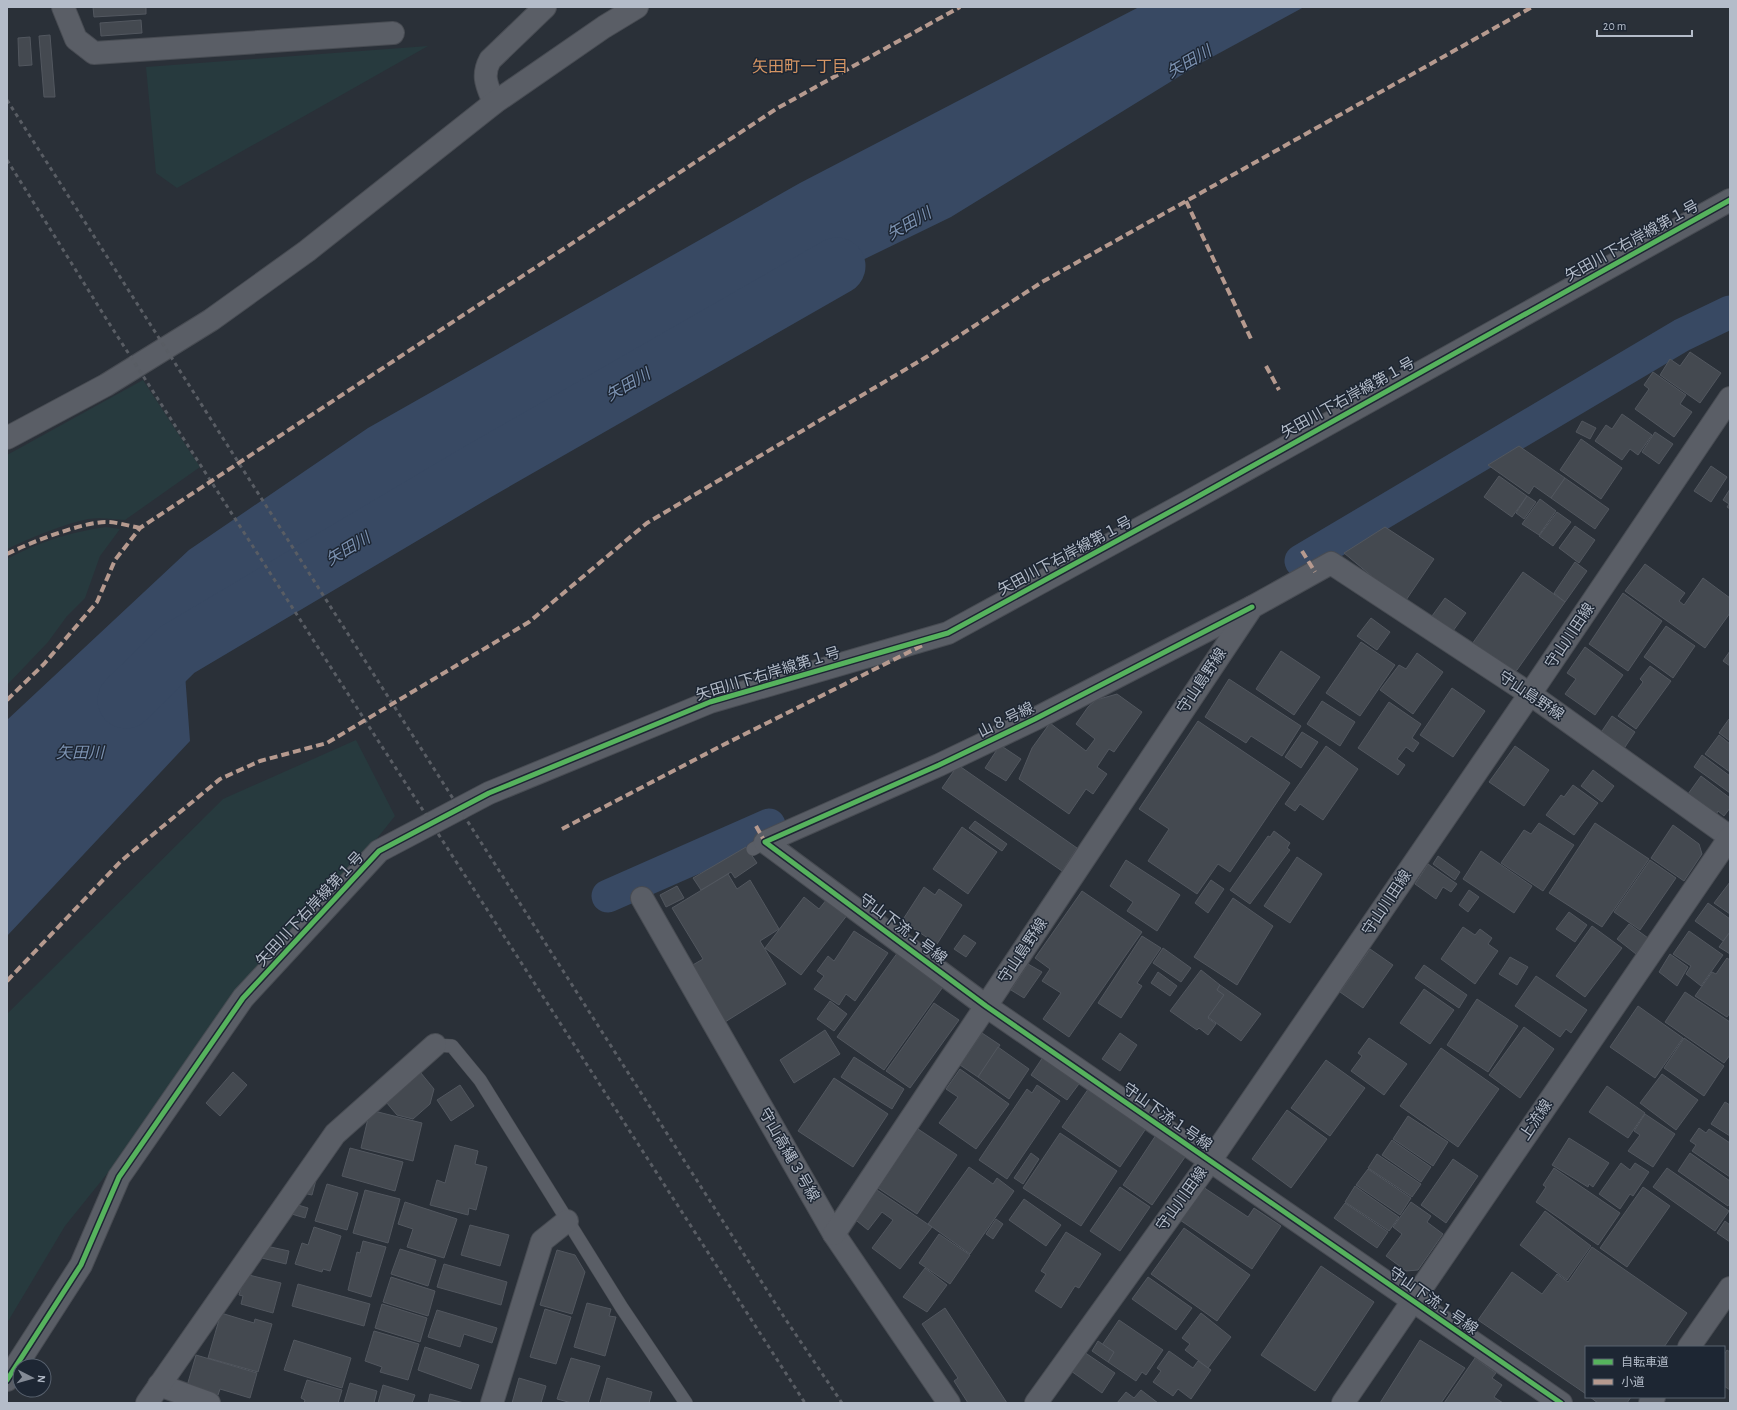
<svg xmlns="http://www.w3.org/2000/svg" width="1737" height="1410" viewBox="0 0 1737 1410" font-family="'Alegreya Sans','Noto Sans JP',sans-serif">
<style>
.green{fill:#273a3e}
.water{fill:#384963}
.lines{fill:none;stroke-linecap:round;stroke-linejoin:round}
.canal{stroke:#384963;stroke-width:33}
.river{stroke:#384963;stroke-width:57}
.building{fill:#444950;stroke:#52575f}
.service-casing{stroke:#484c53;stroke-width:14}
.minor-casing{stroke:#484c53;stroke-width:24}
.tertiary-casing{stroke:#484c53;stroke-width:24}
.service{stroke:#5a5e66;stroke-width:13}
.minor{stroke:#5a5e66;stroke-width:22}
.tertiary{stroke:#5a5e66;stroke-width:22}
.rail{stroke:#595d64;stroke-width:3;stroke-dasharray:4 4;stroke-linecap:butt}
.quiet{stroke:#b69a8f;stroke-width:4;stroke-dasharray:8 4;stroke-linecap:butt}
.cycleway-casing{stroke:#1d2633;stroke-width:8}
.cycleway{stroke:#56b35d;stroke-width:5}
.labels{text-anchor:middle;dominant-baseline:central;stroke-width:3;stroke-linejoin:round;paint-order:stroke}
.street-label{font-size:15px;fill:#b4bcc9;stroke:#1d2633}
.water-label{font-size:16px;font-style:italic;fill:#7c92b1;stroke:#1d2633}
.neighbourhood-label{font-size:16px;fill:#d59563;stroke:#1d2633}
</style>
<rect width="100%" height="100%" fill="#2a3038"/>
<g class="green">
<polygon points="428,46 177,188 156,173 146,67"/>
<path d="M143 380 200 467 125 520C113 519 100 517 88 519 61 525 33 537 7 549V455Z"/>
<path d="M106 527 120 529 100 556 85 598 67 616 48 642 7 685V559C38 542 71 532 106 527Z"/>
<polygon points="356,740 395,816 65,1226 7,1323 7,1014 223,799"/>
</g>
<polygon class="water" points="1139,7 1304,7 1201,63 951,217 406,482 182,634 190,741 7,936 7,720 189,550 368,428 800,183"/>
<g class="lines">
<g class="canal">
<polyline points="1301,561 1682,335 1730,312"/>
<polyline points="608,896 769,825"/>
</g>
<polyline class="river" points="126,700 177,650 474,474 837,266"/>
</g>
<g class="building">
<polygon points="93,7 146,7 146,14 94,17"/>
<polygon points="141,20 142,33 101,36 100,23"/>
<polygon points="50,35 55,97 44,97 39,36"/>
<polygon points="30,37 32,65 19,66 18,38"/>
<polygon points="1690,352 1721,373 1700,403 1660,375 1670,359 1680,366"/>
<polygon points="1653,372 1686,395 1680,404 1692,412 1674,437 1635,409 1649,389 1644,385"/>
<polygon points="1622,414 1652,435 1638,455 1630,449 1622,460 1595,441 1606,425 1612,429"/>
<polygon points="1582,421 1596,428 1590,439 1576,432"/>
<polygon points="1655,432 1673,444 1659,464 1642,452"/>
<polygon points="1581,439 1622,468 1601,499 1560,470"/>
<polygon points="1519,446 1565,478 1551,498 1534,486 1529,494 1488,465"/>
<polygon points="1711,466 1727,477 1711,502 1694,491"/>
<polygon points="1499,476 1527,496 1512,517 1484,497"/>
<polygon points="1565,478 1609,509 1595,529 1551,498"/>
<polygon points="1730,489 1730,509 1727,507 1729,504 1723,500"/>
<polygon points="1527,496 1536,502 1524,519 1516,513"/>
<polygon points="1540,499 1556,511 1539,535 1522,524"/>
<polygon points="1557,512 1571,522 1553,546 1539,536"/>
<polygon points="1575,526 1595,540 1579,563 1559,548"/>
<polygon points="1385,527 1434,559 1404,603 1344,553"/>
<polygon points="1575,562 1587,571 1565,602 1554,593"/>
<polygon points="1645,564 1685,593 1679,601 1684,605 1703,578 1730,598 1730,613 1705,648 1625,591"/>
<polygon points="1523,572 1565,602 1517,670 1511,672 1472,644"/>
<polygon points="1623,593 1662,621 1628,671 1589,644"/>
<polygon points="1445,598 1466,613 1453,631 1432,616"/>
<polygon points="1371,618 1390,632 1377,650 1357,636"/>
<polygon points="1666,626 1695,646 1673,678 1644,657"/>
<polygon points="1361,642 1395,665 1360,716 1326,693"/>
<polygon points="1585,647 1623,675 1595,715 1565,694 1576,679 1567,673"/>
<polygon points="1281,651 1320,677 1294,715 1256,689"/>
<polygon points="1730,651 1730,666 1723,661"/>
<polygon points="1417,653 1443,672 1413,714 1380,690 1399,665 1406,669"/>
<polygon points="1650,666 1671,681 1636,729 1618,716 1643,682 1640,679"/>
<polygon points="1229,679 1301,726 1282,756 1251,736 1246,743 1205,717"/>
<polygon points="1452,688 1485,711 1453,757 1420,735"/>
<polygon points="1117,694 1142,712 1114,752 1109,749 1097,767 1107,774 1093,794 1086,789 1069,814 1019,779 1032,748 1050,723 1086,751 1095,739 1076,724 1088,707 1096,700"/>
<polygon points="1322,701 1355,722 1340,746 1307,724"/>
<polygon points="1389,702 1421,724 1412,738 1419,743 1413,752 1406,747 1397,759 1405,765 1398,775 1358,748"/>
<polygon points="1612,716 1635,732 1623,750 1600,734"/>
<polygon points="1729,719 1730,720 1730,741 1719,733"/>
<polygon points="1198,721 1290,783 1230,872 1218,864 1197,894 1148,861 1169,829 1139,809"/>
<polygon points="1302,732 1318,742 1301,768 1285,757"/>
<polygon points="1719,735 1730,744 1730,772 1705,754"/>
<polygon points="1000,745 1021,759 1006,781 985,768"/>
<polygon points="1326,746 1358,769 1323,820 1300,804 1295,811 1285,804"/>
<polygon points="1515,746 1549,770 1524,806 1489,782"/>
<polygon points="1702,755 1730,776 1730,793 1694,767"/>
<polygon points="958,765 1077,848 1062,871 942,788"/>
<polygon points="1593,770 1614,786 1602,802 1581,786"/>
<polygon points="1701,776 1730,798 1730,808 1724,816 1718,811 1716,815 1688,794"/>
<polygon points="1573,785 1598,803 1574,835 1546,815 1561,795 1564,797"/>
<polygon points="975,821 1007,844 1002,851 969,828"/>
<polygon points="1539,823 1574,845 1543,891 1501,863 1524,830 1531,834"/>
<polygon points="1595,823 1649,859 1602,927 1549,893"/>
<polygon points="1673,825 1699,844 1702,854 1684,881 1651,858"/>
<polygon points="962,827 997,852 968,894 933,869"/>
<polygon points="1274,831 1290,843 1287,848 1290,850 1250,904 1230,890 1268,836 1270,837"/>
<polygon points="746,847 757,863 735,878 731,872 701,890 693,878"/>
<polygon points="1481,851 1532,886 1514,913 1463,879"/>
<polygon points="1438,856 1460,872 1455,880 1433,864"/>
<polygon points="1297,857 1322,874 1290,923 1264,906"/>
<polygon points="1126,860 1180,895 1157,931 1127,911 1133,902 1110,886"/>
<polygon points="1650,860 1676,878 1640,930 1614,912"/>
<polygon points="1428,864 1457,884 1451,892 1443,887 1436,899 1415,884"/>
<polygon points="728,874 737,889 750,880 779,929 760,941 786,984 725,1022 691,966 703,959 672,908"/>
<polygon points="1211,880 1224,889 1208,913 1195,903"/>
<polygon points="1730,882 1730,914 1714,903"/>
<polygon points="677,886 684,898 666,907 660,895"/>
<polygon points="924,887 935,895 939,889 962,905 937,944 902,921"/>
<polygon points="1469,890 1479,897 1468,912 1459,905"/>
<polygon points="1082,891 1142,932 1069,1037 1043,1019 1061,993 1042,981 1050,969 1035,958"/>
<polygon points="804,897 819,909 827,899 848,914 801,975 765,948"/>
<polygon points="1233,898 1273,926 1237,985 1194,957"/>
<polygon points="1708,903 1730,919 1730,932 1723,941 1695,921"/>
<polygon points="1569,912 1587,925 1575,942 1556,929"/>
<polygon points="1629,924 1648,938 1636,954 1617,939"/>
<polygon points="1592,926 1622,948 1585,997 1556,976"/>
<polygon points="1463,927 1475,935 1480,929 1492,938 1488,944 1498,951 1475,984 1441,959"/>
<polygon points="854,931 888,953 855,1001 846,994 839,1005 814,989 824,976 817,971 828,956 834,961"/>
<polygon points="1689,931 1723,955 1701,986 1686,974 1691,966 1673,954"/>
<polygon points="1730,932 1730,954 1719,947"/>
<polygon points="964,935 976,943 966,957 954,949"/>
<polygon points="1142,936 1161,948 1137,983 1142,986 1121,1018 1098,1003"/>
<polygon points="1163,948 1191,968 1181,982 1153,963"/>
<polygon points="1370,949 1393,965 1363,1008 1340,992"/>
<polygon points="898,952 945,984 884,1070 837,1037"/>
<polygon points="1670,954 1688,967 1677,986 1659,972"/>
<polygon points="1510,957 1528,967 1517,985 1499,974"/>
<polygon points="1727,958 1730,960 1730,1013 1727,1017 1695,996 1712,972 1716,974"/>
<polygon points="1028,964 1042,972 1024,998 1011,990"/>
<polygon points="1424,965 1467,995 1459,1008 1415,978"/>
<polygon points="1201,970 1220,985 1217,990 1224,995 1208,1018 1216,1024 1208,1035 1199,1028 1197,1030 1170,1011"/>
<polygon points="1158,972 1177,986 1170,996 1151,983"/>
<polygon points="1536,976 1587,1010 1571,1033 1566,1029 1560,1037 1515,1006"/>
<polygon points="1220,985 1261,1014 1241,1041 1208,1017 1224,995 1217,990"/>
<polygon points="1424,989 1454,1010 1430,1044 1400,1023"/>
<polygon points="1685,992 1730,1022 1730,1055 1724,1063 1665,1022"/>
<polygon points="1477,999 1518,1026 1488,1072 1447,1045"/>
<polygon points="830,1001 847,1014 834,1031 817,1019"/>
<polygon points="934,1003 959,1020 910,1088 886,1071"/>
<polygon points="1638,1006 1683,1038 1655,1078 1610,1047"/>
<polygon points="1524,1027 1554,1049 1520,1098 1489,1075"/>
<polygon points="825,1030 840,1054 794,1083 780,1060"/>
<polygon points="982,1033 1000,1045 978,1077 960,1065"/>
<polygon points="1120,1033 1137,1045 1120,1071 1102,1059"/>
<polygon points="1369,1038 1407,1064 1384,1095 1351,1071 1362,1056 1358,1053"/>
<polygon points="1684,1038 1724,1066 1704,1096 1664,1068"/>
<polygon points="998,1047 1029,1069 1009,1099 978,1077"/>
<polygon points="1441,1048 1499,1089 1458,1147 1400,1106"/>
<polygon points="1047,1051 1084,1077 1067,1100 1031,1075"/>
<polygon points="854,1057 904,1089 892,1109 841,1077"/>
<polygon points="1326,1060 1365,1088 1330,1136 1291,1108"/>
<polygon points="416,1067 434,1089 430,1104 413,1119 397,1115 381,1096"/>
<polygon points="960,1069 1009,1104 976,1149 939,1123 958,1097 946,1089"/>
<polygon points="233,1072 247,1085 220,1116 206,1103"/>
<polygon points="1662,1074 1698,1100 1676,1130 1640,1103"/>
<polygon points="834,1078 888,1114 853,1167 798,1131"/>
<polygon points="460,1085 474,1106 451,1121 437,1100"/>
<polygon points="1037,1085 1060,1101 1007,1179 979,1160 1027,1089 1032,1093"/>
<polygon points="1607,1086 1645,1113 1628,1138 1589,1112"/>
<polygon points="1089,1088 1147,1127 1120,1167 1062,1127"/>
<polygon points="1725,1102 1730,1105 1730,1136 1711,1124"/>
<polygon points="370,1110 422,1123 413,1161 361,1148"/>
<polygon points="1287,1110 1327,1139 1291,1188 1252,1159"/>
<polygon points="1645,1114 1675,1134 1653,1167 1628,1151 1640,1135 1634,1131"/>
<polygon points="1408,1116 1448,1142 1433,1166 1393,1139"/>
<polygon points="915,1127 957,1155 917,1214 875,1186"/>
<polygon points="1699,1128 1706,1133 1709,1129 1730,1143 1730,1177 1692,1151 1696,1145 1690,1141"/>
<polygon points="1158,1132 1182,1148 1185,1157 1152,1205 1123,1185"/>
<polygon points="1060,1133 1117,1171 1081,1226 1023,1188"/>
<polygon points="1569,1138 1609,1163 1593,1187 1589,1184 1588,1187 1552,1165"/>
<polygon points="1392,1140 1431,1167 1421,1182 1382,1155"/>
<polygon points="455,1145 478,1151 475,1164 487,1167 476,1210 469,1208 468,1215 430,1205 437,1180 445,1183"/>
<polygon points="350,1148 403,1162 395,1191 342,1176"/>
<polygon points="1031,1153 1039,1159 1023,1184 1014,1178"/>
<polygon points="1690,1153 1730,1181 1730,1203 1728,1206 1678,1171"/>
<polygon points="1377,1154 1421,1184 1412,1197 1368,1168"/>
<polygon points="1453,1159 1478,1176 1446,1223 1421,1205"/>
<polygon points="1621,1163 1630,1170 1635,1163 1649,1172 1633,1196 1630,1194 1620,1209 1599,1194"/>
<polygon points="969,1167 993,1184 997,1178 1014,1191 970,1254 928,1224"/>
<polygon points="1554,1168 1620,1213 1598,1245 1536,1202 1546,1187 1543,1185"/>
<polygon points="1667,1168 1729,1211 1715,1231 1653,1187"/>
<polygon points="1368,1169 1411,1198 1400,1215 1356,1185"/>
<polygon points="316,1180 312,1195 303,1193"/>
<polygon points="327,1184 358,1193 347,1230 315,1221"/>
<polygon points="1355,1186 1399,1217 1389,1231 1345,1202"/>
<polygon points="1120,1187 1150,1207 1120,1251 1090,1231"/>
<polygon points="1203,1187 1248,1217 1254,1208 1281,1226 1252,1269 1180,1220"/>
<polygon points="1643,1187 1670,1206 1627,1267 1600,1248"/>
<polygon points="874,1188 932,1227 900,1269 872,1248 893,1220 882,1212 868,1230 852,1217"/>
<polygon points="365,1190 400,1199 388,1243 353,1233"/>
<polygon points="1024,1199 1061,1225 1046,1246 1009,1220"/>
<polygon points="288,1202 308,1208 305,1218 285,1212"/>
<polygon points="405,1202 457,1219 444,1258 407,1247 413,1229 398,1224"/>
<polygon points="1411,1202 1431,1216 1427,1222 1443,1234 1418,1270 1406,1271 1386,1256 1402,1234 1393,1227"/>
<polygon points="1345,1203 1388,1232 1377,1248 1334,1218"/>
<polygon points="1545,1211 1591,1246 1567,1280 1520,1245"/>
<polygon points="996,1219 1003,1224 993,1239 986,1234"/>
<polygon points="1725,1221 1730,1225 1730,1242 1717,1233"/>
<polygon points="470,1225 509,1235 500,1266 461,1255"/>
<polygon points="314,1227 341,1236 330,1271 323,1269 322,1272 295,1264 302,1243 308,1245"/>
<polygon points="1184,1228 1250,1275 1217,1321 1151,1274"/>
<polygon points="1066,1232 1101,1254 1079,1288 1075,1286 1061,1308 1035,1291 1046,1274 1041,1271"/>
<polygon points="939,1234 970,1255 950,1284 919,1263"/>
<polygon points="363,1241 386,1247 371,1297 348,1290 357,1252 360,1253"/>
<polygon points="266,1246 289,1251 286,1264 262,1258"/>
<polygon points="1592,1247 1687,1313 1664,1347 1586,1347 1586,1394 1478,1320 1512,1272 1542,1294 1557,1274 1568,1282"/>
<polygon points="400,1249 436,1260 428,1286 391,1274"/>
<polygon points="557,1250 575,1255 585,1272 572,1314 540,1305"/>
<polygon points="444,1264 507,1282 501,1305 437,1287"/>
<polygon points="1321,1266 1374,1302 1315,1391 1261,1355"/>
<polygon points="925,1268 947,1285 927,1312 903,1297"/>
<polygon points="245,1274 281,1283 273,1313 241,1304 243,1296 239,1295"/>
<polygon points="391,1277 435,1291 428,1316 383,1302"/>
<polygon points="1148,1277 1192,1308 1176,1330 1132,1299"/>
<polygon points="298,1284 370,1304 364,1326 292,1306"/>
<polygon points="587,1303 611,1309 609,1316 616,1317 605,1356 574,1347"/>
<polygon points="382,1304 427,1318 420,1342 375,1328"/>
<polygon points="945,1308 1007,1403 968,1403 954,1381 958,1378 922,1324"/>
<polygon points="545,1309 571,1317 556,1364 530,1357"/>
<polygon points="437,1310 497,1328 492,1343 464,1334 460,1347 428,1337"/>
<polygon points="221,1313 254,1323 255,1319 272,1324 258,1372 208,1358"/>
<polygon points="1201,1313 1231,1337 1208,1368 1185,1350 1190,1344 1182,1338"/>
<polygon points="1119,1320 1163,1350 1146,1375 1142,1372 1136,1381 1108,1362 1114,1352 1102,1345"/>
<polygon points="374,1331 419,1344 408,1380 380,1372 382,1367 365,1361"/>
<polygon points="294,1340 351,1358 342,1388 284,1370"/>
<polygon points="1420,1340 1465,1368 1441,1403 1380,1403"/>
<polygon points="1098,1341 1114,1352 1108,1362 1092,1351"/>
<polygon points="425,1347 479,1365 471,1389 418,1370"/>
<polygon points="1727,1350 1730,1352 1730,1390 1724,1386 1724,1355"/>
<polygon points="1169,1351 1193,1368 1198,1361 1211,1370 1191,1399 1178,1389 1173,1396 1153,1382 1161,1371 1157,1368"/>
<polygon points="1084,1352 1115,1373 1102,1393 1071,1371"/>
<polygon points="196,1355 257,1373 250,1398 220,1389 218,1395 187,1386"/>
<polygon points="571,1358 600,1366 588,1403 572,1403 557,1399"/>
<polygon points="1475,1358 1496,1373 1492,1378 1502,1385 1494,1397 1503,1403 1444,1403"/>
<polygon points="519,1378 546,1386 541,1403 512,1403"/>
<polygon points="607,1378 652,1392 649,1403 600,1403"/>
<polygon points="307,1380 342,1390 338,1403 304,1403 305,1400 301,1398"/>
<polygon points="350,1383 377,1391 374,1403 344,1403"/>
<polygon points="383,1385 415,1395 412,1403 378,1403"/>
<polygon points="1141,1390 1158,1403 1117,1403 1126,1392 1134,1398"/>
<polygon points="430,1394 464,1403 428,1403"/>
<polygon points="1590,1397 1631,1397 1627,1403 1598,1403"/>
</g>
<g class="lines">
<g class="service-casing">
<g id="service">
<polyline points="753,849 765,842"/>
<polyline points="435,1045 452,1046 480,1080 622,1308 686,1403"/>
</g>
</g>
<g class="minor-casing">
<g id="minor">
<polyline points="63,7 76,39 94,53 393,33"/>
<path d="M494 103C488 87 481 77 490 60L545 7"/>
<polyline points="1252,607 1035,719 939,765 765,842 986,1006 1561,1403"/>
<polyline points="642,898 834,1234 949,1403"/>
<polyline points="834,1234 1252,607 1331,563 1530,694 1730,837"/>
<polyline points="1689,1347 1730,1288"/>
<polyline points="7,1380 81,1265 119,1177 243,998 379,851 489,793 710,702 948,633 1188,502 1730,200"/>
<polyline points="159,1385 209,1403"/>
<polyline points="147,1403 335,1134 435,1045"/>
<polyline points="492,1403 542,1241 567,1221"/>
<polyline points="1036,1403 1210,1161 1530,694 1730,398"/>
<polyline points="1343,1403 1730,837"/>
<polyline points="1650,1403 1654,1397"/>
</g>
</g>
<g class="tertiary-casing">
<polyline id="tertiary" points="7,438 106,385 211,320 307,251 494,103 604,27 637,7"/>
</g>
<use href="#service" class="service"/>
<use href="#minor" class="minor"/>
<use href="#tertiary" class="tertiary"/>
<g class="rail">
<polyline points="7,100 786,1320 842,1403"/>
<polyline points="7,160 107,320 805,1403"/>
</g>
<g class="quiet">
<polyline points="1186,201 1252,341"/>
<polyline points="1266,366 1279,390"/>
<polyline points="1302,551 1315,572"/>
<path d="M7 554C29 543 82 522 106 522 117 522 129 526 140 528"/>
<polyline points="7,700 44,664 97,602 115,560 140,528 776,109 960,7"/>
<polyline points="756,826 765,842"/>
<polyline points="562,829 723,745 925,644"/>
<polyline points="7,981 121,861 220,779 260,761 327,743 529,622 647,523 928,356 1042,282 1532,7"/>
</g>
<g class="cycleway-casing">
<g id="cycleway">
<polyline points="1252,607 1035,719 939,765 765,842 986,1006 1561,1403"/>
<polyline points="7,1380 81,1265 119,1177 243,998 379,851 489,793 710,702 948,633 1188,502 1730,200"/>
</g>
</g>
<use href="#cycleway" class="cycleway"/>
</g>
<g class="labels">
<g class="street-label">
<text transform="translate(1632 241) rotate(-29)">矢田川下右岸線第１号</text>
<text transform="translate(1348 398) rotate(-29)">矢田川下右岸線第１号</text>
<text transform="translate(1065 556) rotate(-28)">矢田川下右岸線第１号</text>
<text transform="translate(1570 636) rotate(-56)">守山川田線</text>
<text transform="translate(768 674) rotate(-17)">矢田川下右岸線第１号</text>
<text transform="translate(1202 681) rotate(-56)">守山島野線</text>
<text transform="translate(1531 696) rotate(34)">守山島野線</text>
<text transform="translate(1006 720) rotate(-26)">山８号線</text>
<text transform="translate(1387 903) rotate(-56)">守山川田線</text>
<text transform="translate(310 909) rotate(-47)">矢田川下右岸線第１号</text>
<text transform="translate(903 929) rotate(37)">守山下流１号線</text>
<text transform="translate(1023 951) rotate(-56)">守山島野線</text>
<text transform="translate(1167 1117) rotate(35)">守山下流１号線</text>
<text transform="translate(1536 1120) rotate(-56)">上流線</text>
<text transform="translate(789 1155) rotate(60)">守山高縄３号線</text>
<text transform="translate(1182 1199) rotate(-54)">守山川田線</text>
<text transform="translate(1433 1301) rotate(35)">守山下流１号線</text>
</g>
<g class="water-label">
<text transform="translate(1189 62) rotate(-30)">矢田川</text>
<text transform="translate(909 224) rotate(-30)">矢田川</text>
<text transform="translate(628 385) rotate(-30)">矢田川</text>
<text transform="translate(348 549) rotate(-31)">矢田川</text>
<text x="80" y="753">矢田川</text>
</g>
<g class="neighbourhood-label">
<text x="800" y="67">矢田町一丁目</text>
</g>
</g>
<rect width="1737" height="1410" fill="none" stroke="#b4bcc9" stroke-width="16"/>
<rect x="1585" y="1346" width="140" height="52" fill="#1d2633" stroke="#59626f"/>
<rect x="1593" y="1359" width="20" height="6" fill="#56b35d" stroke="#59626f"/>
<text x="1621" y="1366" font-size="12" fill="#b4bcc9">自転車道</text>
<rect x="1593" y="1379" width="20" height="6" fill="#b69a8f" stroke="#59626f"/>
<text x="1621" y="1386" font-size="12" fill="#b4bcc9">小道</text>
<g transform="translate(32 1378) rotate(96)"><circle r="19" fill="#1d2633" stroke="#59626f"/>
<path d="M0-3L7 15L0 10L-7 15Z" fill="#848b96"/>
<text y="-6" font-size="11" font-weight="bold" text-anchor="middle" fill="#b4bcc9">N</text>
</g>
<path d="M1597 30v6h95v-6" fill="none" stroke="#b4bcc9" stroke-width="2"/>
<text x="1603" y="30" font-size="12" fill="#b4bcc9" stroke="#1d2633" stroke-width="3" paint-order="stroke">20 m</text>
</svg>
